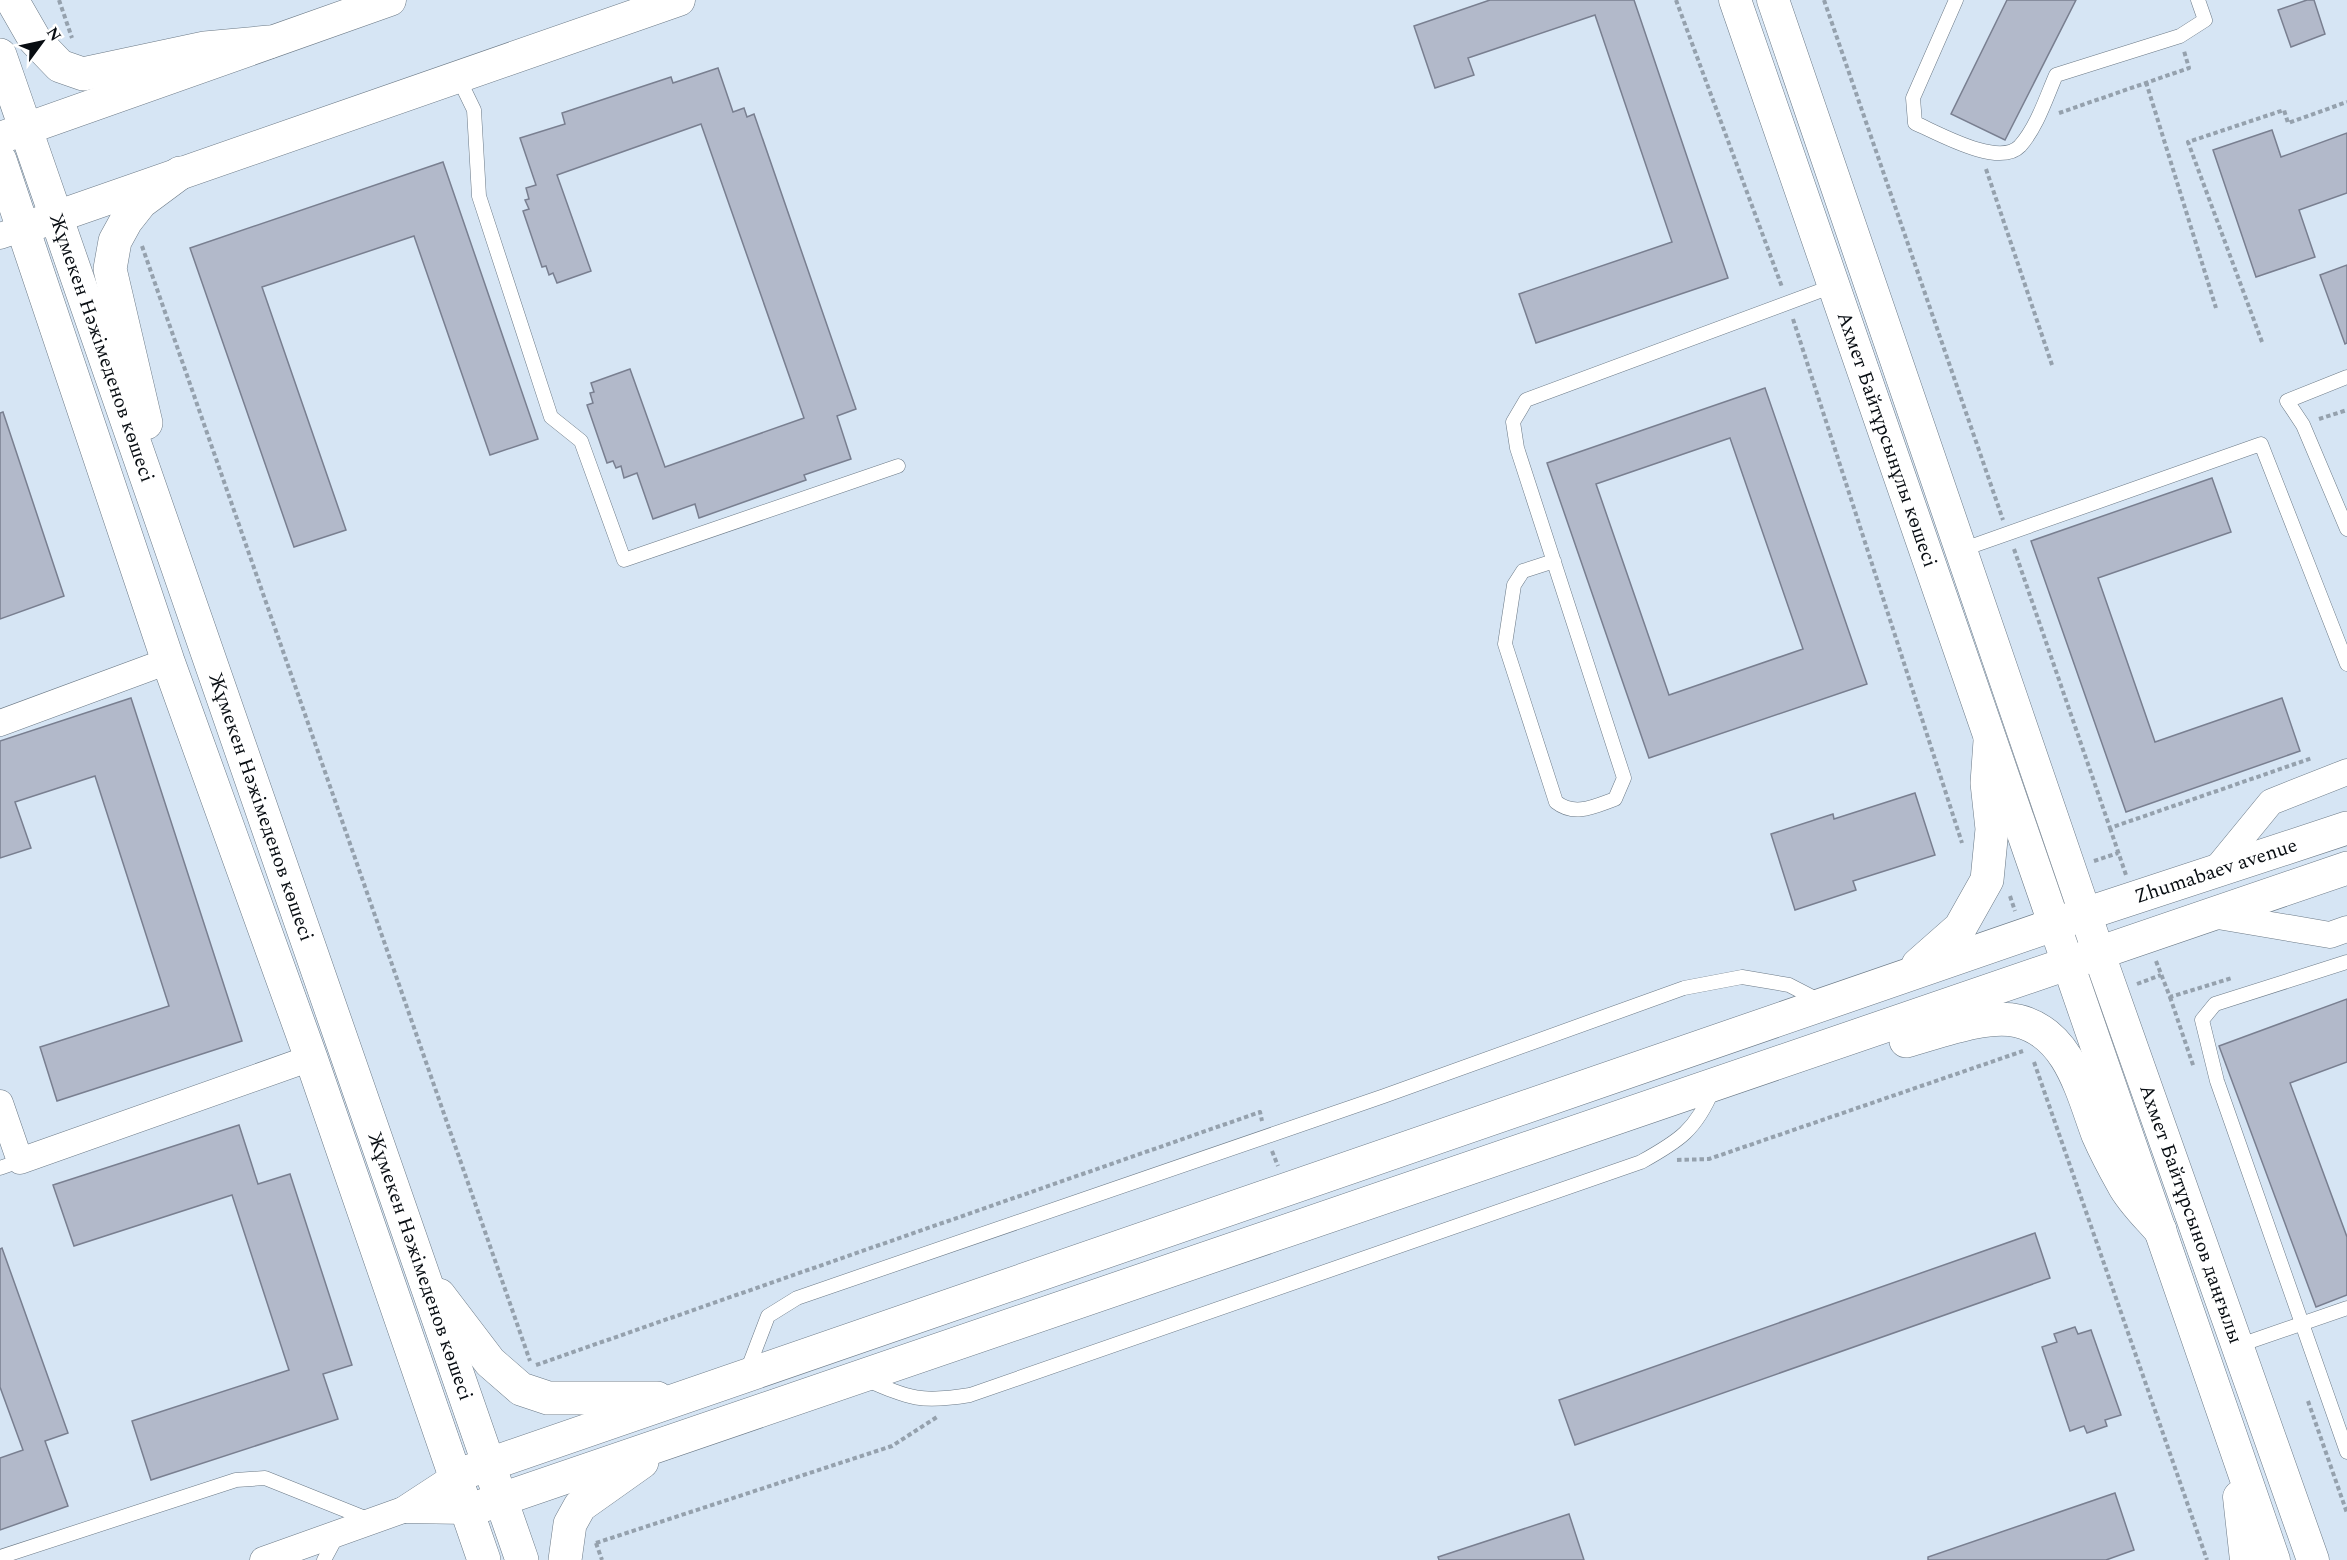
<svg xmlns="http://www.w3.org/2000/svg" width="2347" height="1560" viewBox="0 0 2347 1560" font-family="Spectral,serif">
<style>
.building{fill:#b2b9ca;stroke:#797f90;stroke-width:1.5;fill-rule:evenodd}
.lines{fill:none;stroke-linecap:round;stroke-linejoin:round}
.service-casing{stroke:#6b7986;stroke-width:15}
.minor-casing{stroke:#6b7986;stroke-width:27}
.tertiary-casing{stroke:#6b7986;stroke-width:33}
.secondary-casing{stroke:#6b7986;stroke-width:34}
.path{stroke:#95a1ad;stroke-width:4;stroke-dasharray:4.5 3;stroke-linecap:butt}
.service{stroke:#fff;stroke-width:14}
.minor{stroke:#fff;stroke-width:26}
.tertiary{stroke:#fff;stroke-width:32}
.secondary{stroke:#fff;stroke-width:33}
.labels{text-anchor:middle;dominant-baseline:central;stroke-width:4.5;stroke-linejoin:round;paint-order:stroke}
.street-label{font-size:20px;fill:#080d12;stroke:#fff}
</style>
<rect width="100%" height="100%" fill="#d6e5f4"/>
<g class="building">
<polygon points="1490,0 1634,0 1728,278 1536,343 1519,294 1672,242 1595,15 1468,58 1474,75 1435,88 1414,26"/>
<polygon points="2007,0 2076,0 2005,140 1951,114"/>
<polygon points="2307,0 2314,0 2325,34 2291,47 2278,10"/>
<polygon points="718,68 733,112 744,108 747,117 754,114 856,409 837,416 851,459 804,475 806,480 699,518 695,504 653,519 637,473 624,478 621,466 616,468 613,461 607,463 587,405 593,403 590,393 594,392 591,383 630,369 665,467 804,418 701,124 557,175 591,271 557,283 553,273 549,275 546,266 542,267 523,211 529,209 525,200 529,199 526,188 536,185 520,138 565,124 562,113 671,77 673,83"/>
<polygon points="2272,130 2281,157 2347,133 2347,193 2299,210 2315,257 2256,277 2213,150"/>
<polygon points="443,162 538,439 490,455 414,236 262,287 346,530 294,547 190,248"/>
<polygon points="2347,265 2347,343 2345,344 2320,275"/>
<path d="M1765 388 1867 684 1649 758 1547 463ZM1730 438 1803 649 1669 695 1596 484Z"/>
<polygon points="3,412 64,596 0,619 0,413"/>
<polygon points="2212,478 2231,532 2098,578 2155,742 2282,698 2300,751 2126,812 2031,541"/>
<polygon points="131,698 242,1041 57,1101 40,1047 169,1006 95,776 15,802 31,848 0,858 0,741"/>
<polygon points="1915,793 1935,855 1853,881 1856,890 1795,910 1771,834 1833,814 1834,819"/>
<polygon points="2347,999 2347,1062 2290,1083 2347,1237 2347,1295 2316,1307 2219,1046"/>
<polygon points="239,1125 258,1184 290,1174 352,1365 323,1374 338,1419 151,1480 132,1421 289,1370 232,1195 74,1246 53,1185"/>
<polygon points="2035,1233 2050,1278 1575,1445 1559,1400"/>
<polygon points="2,1248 68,1433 45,1441 68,1506 0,1530 0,1458 23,1450 0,1387 0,1249"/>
<polygon points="2075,1327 2078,1334 2091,1330 2121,1415 2105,1420 2107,1426 2087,1433 2084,1426 2070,1431 2042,1347 2057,1342 2054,1334"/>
<polygon points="2115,1493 2134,1550 2106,1560 1928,1560 1928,1557"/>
<polygon points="1569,1514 1584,1560 1439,1560 1438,1557"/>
</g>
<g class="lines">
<g class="service-casing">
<g id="service">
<path d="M1956 0 1913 98 1915 123C1938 133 1999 168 2020 146 2037 127 2046 98 2056 75L2180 36 2205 20 2198 0"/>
<polyline points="458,77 474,110 479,196 551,417 581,441 624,560 898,466"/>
<polyline points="2347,377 2287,401 2303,425 2347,529"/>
<polyline points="1961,550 2261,444 2347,664"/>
<path d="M1554 561 1523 571 1514 585 1505 644 1556 802C1575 817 1595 806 1615 799L1624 778 1517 448 1513 422 1526 400 1833 286"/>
<polyline points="2347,962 2215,1004 2202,1020 2217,1081 2347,1452"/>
<polyline points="0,1168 20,1161"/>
<polyline points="2237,1346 2347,1308"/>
<polyline points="747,1371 768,1316 797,1298 1384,1096 1684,988 1742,977 1789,985 1820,1001"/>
<path d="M865 1379C911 1399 921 1403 970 1395L1641 1162C1679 1141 1696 1130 1713 1089"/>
<polyline points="0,1557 236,1480 265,1478 370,1520"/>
<polyline points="324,1560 338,1534"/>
</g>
</g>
<g class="minor-casing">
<g id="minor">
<polyline points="0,236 24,228"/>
<polyline points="0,723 168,661"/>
<polyline points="2212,874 2271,802 2347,772"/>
<polyline points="2212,915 2330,935 2347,929"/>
<polyline points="0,1103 20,1161 311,1058"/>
<polyline points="403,1510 467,1511"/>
<polyline points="263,1560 403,1510 455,1476"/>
</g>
</g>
<g class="tertiary-casing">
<g id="tertiary">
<path id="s1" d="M1735 0 2274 1560"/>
<path id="s2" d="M1773 0 2099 954 2313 1560"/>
<polyline points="0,138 390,0"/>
<polyline points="24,228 679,0"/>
<polyline points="2239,1497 2246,1560"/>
</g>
</g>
<g class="secondary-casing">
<g id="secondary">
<polyline points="12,0 35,40 60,66 83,74 205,48 269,42"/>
<path id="s3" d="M0 55 522 1560"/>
<polyline points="0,160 168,661 311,1058 484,1560"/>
<polyline points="146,423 110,269 115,241 126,221 141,202 180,173"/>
<polyline points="1918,965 1960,928 1987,880 1992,829 1987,783 1990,741"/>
<path d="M1906 1041C1936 1033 1987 1013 2018 1021 2069 1033 2082 1092 2098 1135 2105 1151 2114 1168 2123 1184 2132 1201 2148 1216 2160 1230"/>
<polyline points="439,1295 490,1362 521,1389 548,1398 657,1398"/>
<path id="s4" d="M455 1476 2085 914 2347 828"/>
<polyline points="467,1511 2347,868"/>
<polyline points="565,1560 570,1524 580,1506 642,1462"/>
</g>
</g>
<g class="path">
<polyline points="59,0 72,38"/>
<polyline points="1676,0 1782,287"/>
<polyline points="1824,0 2003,520"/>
<polyline points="2146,82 2216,308"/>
<polyline points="2059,113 2189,68 2184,51"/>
<polyline points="1986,169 2052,365"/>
<polyline points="142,246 530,1361"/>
<polyline points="1793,319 1962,843"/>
<polyline points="2262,342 2188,142 2284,110 2288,123 2347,102"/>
<polyline points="2319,419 2347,410"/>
<polyline points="2014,549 2110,828 2312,758"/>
<polyline points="2110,828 2126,875"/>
<polyline points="2094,861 2118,853"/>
<polyline points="2010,896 2015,911"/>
<polyline points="2156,961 2170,997 2232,978"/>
<polyline points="2137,984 2161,975"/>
<polyline points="2170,997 2194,1068"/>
<polyline points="2034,1062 2207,1560"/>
<polyline points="1272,1151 1278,1166"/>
<polyline points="1677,1160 1709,1159 2023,1051"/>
<polyline points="536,1365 1260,1112 1262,1121"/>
<polyline points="2308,1401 2347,1513"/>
<polyline points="596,1543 892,1446 937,1417"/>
<polyline points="596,1543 602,1560"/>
</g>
<use href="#service" class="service"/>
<use href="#minor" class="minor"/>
<use href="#tertiary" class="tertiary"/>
<use href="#secondary" class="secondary"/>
</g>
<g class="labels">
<g class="street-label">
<text stroke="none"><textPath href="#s3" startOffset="310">Жұмекен Нәжімеденов көшесі</textPath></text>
<text stroke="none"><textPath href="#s1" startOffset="465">Ахмет Байтұрсынұлы көшесі</textPath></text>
<text stroke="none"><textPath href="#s3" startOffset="796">Жұмекен Нәжімеденов көшесі</textPath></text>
<text stroke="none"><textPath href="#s4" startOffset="1862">Zhumabaev avenue</textPath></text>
<text stroke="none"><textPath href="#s2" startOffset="1284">Ахмет Байтұрсынов даңғылы</textPath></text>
<text stroke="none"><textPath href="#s3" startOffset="1282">Жұмекен Нәжімеденов көшесі</textPath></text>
</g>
</g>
<g transform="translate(42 42) rotate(57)" stroke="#ffffff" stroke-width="4.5" paint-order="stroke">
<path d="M0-4.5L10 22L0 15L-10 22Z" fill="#080d12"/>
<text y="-9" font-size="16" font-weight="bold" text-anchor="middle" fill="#080d12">N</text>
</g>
</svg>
